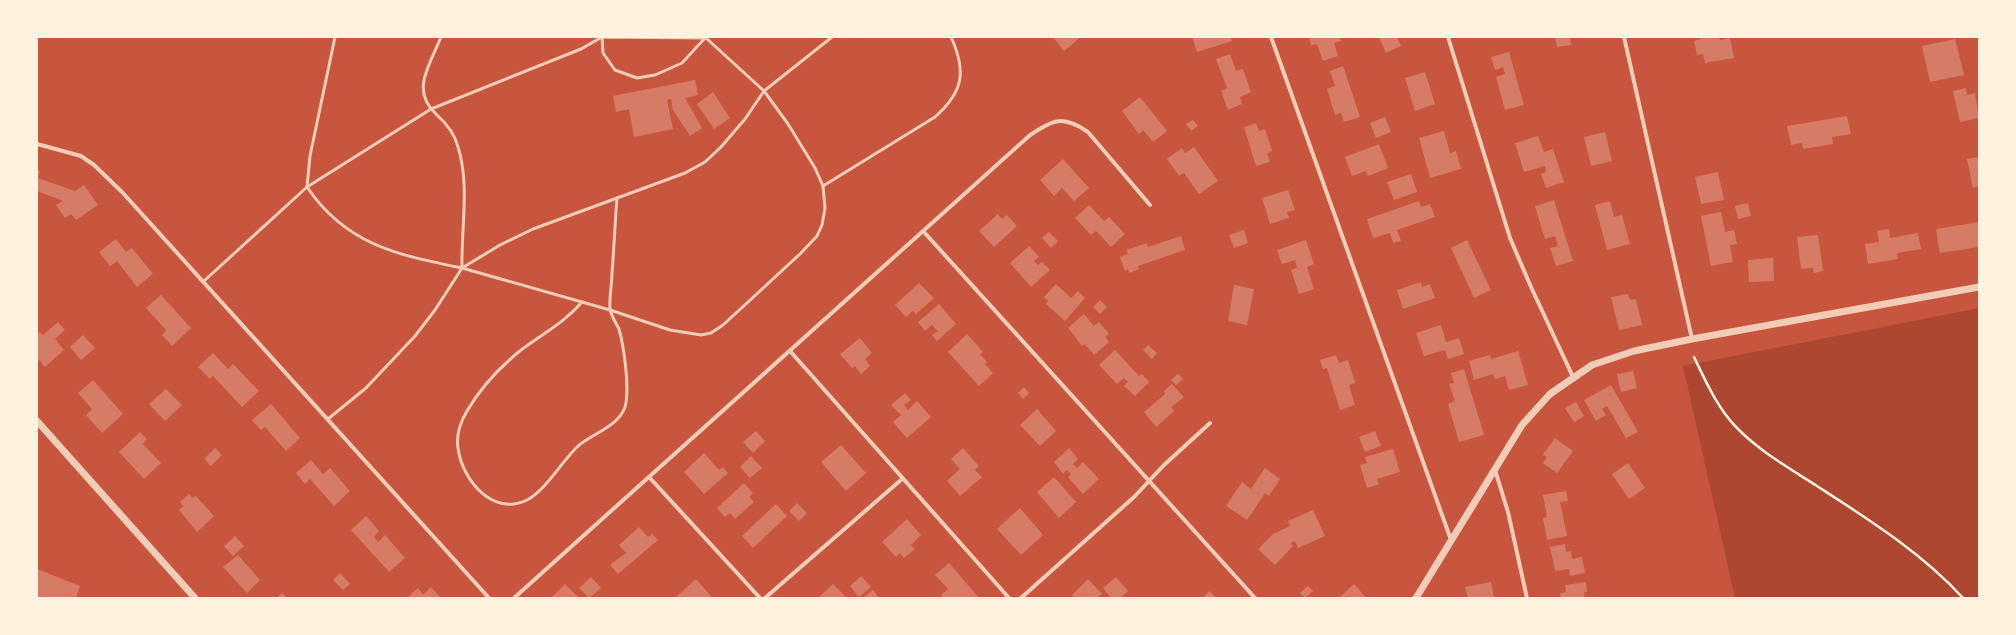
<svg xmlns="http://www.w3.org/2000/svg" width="2016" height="635" viewBox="0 0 2016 635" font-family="'Fira Sans',sans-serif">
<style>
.green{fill:#ae4732}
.building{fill:#d67c66}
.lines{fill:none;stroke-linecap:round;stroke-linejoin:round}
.path{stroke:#fff3e0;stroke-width:2.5}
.service{stroke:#f1ccb7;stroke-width:3}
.minor{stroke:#f1ccb7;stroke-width:4}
.tertiary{stroke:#f1ccb7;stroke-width:7}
</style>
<rect width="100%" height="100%" fill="#c8553d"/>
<polygon class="green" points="1979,308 1979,598 1735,598 1683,366"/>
<g class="building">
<polygon points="1053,37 1081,37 1064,51"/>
<polygon points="1192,37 1231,37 1232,41 1197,52"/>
<polygon points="1309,37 1339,37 1341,41 1334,43 1338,56 1323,61 1317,44 1311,45"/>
<polygon points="1379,37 1397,37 1401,46 1386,53"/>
<polygon points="1555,37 1570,37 1571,45 1557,47"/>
<polygon points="1700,37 1719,37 1720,40 1730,38 1734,58 1705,63 1703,54 1697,55 1694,41 1701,39"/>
<polygon points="1955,39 1964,75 1930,82 1922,46"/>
<polygon points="1509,52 1524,105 1505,110 1496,77 1505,74 1503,67 1495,70 1491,57"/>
<polygon points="1230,54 1236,71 1243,69 1251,92 1240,97 1242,104 1228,110 1221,91 1227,88 1216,59"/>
<polygon points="1343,66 1360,117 1344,122 1341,113 1335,115 1327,89 1335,86 1330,71"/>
<polygon points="1425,72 1435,104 1415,111 1405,78"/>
<polygon points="695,80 698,95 685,98 702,128 690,136 673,110 671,99 667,100 673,129 634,137 629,109 616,112 613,96"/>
<polygon points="1966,88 1967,95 1975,93 1979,118 1960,122 1953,91"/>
<polygon points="713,92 730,118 714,129 697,104"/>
<polygon points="1140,97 1167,131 1153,142 1143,130 1139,134 1122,111"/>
<polygon points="1847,116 1851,134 1832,137 1833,144 1803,149 1802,143 1791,145 1787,126"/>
<polygon points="1385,117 1391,132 1376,138 1370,123"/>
<polygon points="1193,120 1198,126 1191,131 1186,124"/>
<polygon points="1256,123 1259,131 1265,129 1272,151 1267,153 1270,162 1256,166 1244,127"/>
<polygon points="1444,131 1450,153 1456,151 1461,169 1430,178 1419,138"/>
<polygon points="1605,132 1612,161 1591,166 1584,137"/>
<polygon points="1538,136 1544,152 1553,149 1564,182 1546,188 1541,174 1546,172 1545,166 1524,172 1515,143"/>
<polygon points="1379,144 1388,168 1368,176 1366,171 1352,176 1345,157"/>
<polygon points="1194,147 1218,181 1199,194 1184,173 1179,176 1167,159 1182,148 1185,153"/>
<polygon points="1979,157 1979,186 1973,188 1967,159"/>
<polygon points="1063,159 1089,188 1074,201 1062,188 1054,196 1040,180"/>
<polygon points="37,170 40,171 38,178 75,191 84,185 98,205 76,220 71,214 65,218 56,205 63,201 37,191"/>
<polygon points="1718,172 1724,200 1701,204 1695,177"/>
<polygon points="1411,174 1417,192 1394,200 1387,182"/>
<polygon points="1288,190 1295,210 1287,212 1289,218 1270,224 1262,198"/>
<polygon points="1554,200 1573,261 1556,266 1550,248 1558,246 1555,236 1545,239 1535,206"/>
<polygon points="1419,201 1421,207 1430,204 1435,217 1397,230 1401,241 1393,243 1390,233 1373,238 1367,219"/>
<polygon points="1610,201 1614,217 1622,215 1630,244 1607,250 1595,205"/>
<polygon points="1748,203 1751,216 1738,219 1735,206"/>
<polygon points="1089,205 1104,221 1109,217 1125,234 1111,247 1096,231 1091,235 1075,218"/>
<polygon points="1721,212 1725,232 1734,230 1737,244 1730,245 1733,262 1711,266 1701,216"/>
<polygon points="998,214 1002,219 1007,215 1017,226 994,247 979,231"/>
<polygon points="1979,222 1979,247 1940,253 1936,229"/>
<polygon points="1889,229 1890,238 1918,233 1921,249 1897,253 1898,259 1868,264 1865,244 1879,242 1877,231"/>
<polygon points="1244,230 1248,243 1234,248 1229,235"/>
<polygon points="1049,232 1058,241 1051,248 1042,238"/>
<polygon points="1818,235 1823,271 1814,273 1813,268 1801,269 1797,237"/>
<polygon points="1181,236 1185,250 1138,266 1139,269 1129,273 1128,269 1125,271 1120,257 1128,254 1126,250 1147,243 1148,247"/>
<polygon points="116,239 126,252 132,248 153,274 137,287 117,261 110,266 99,252"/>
<polygon points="1306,240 1314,264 1307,267 1314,289 1299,294 1291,270 1297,268 1295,260 1282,264 1277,250"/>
<polygon points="1467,240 1491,290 1474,298 1451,248"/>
<polygon points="1029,246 1039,257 1034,261 1038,265 1042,262 1050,270 1031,287 1010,263"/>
<polygon points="1773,258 1774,281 1749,282 1748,260"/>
<polygon points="1421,282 1422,287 1430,284 1435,298 1403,309 1397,290"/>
<polygon points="919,283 934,298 916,314 913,311 906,317 895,305"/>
<polygon points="1056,284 1071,298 1078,291 1085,298 1065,321 1046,304 1048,301 1044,297"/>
<polygon points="1234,285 1254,289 1247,325 1228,321"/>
<polygon points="1628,294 1630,300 1636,299 1642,325 1619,330 1611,297"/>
<polygon points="161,295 191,328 172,346 162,335 166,330 146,308"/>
<polygon points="1100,300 1107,307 1100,314 1093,307"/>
<polygon points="939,304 956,324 937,341 932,335 938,331 932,325 925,331 918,322"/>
<polygon points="1084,314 1094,326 1099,322 1109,334 1105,337 1109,342 1094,355 1085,344 1082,346 1068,328"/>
<polygon points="58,322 65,330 55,339 64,350 45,367 39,360 37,362 37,334 40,332 43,335"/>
<polygon points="1441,325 1446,342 1459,338 1464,354 1448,359 1445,350 1424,356 1416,333"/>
<polygon points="967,334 983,352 980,354 987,362 985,364 993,373 979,386 948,352"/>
<polygon points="83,335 95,348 81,360 70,347"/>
<polygon points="860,338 872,353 865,359 870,366 861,374 855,366 852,368 840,354"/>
<polygon points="1148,345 1157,353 1152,359 1143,350"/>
<polygon points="1115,350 1139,376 1142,374 1149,382 1135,396 1124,386 1128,382 1124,378 1117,384 1099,365"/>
<polygon points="1518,351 1528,385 1509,390 1505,376 1495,379 1493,374 1474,380 1469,361 1490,355 1491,359"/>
<polygon points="213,353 228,369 233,364 259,391 242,407 213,376 210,379 198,367"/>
<polygon points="1336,355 1339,363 1348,360 1355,383 1349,385 1355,405 1340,410 1327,368 1323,369 1320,360"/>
<polygon points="1464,369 1484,435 1459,442 1448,404 1455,401 1449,384 1454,383 1451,373"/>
<polygon points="1633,371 1637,388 1621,392 1617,374"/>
<polygon points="1178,374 1183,379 1176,385 1171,380"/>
<polygon points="93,380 123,414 102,433 86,415 92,409 78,393"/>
<polygon points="1172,384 1184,397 1171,407 1174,411 1156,427 1144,412 1165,394 1164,391"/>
<polygon points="1611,385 1638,432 1626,438 1607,406 1602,409 1606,415 1596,421 1584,400"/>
<polygon points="1024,387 1029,393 1023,399 1018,393"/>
<polygon points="166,389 182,405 165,421 149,404"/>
<polygon points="905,393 911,400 904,405 908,410 917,401 931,417 907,438 893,422 901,415 891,405"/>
<polygon points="1576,402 1584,416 1574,422 1565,408"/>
<polygon points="271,404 300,438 286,451 265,427 261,430 252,420"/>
<polygon points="1037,409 1056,431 1040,446 1020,425"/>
<polygon points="756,431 765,441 753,453 743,442"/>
<polygon points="1375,431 1381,446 1365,452 1359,437"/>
<polygon points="140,432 147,439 143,444 161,463 144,479 119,452"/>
<polygon points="1555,438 1573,451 1557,473 1543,463 1547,457 1543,455"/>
<polygon points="841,445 866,473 846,491 821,462"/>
<polygon points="215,448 222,455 211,466 204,459"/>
<polygon points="963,448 979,466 975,470 982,477 960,496 947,481 960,469 951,459"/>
<polygon points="1069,448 1078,459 1073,464 1077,468 1083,462 1099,479 1083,494 1068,477 1071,474 1067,470 1063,474 1054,462"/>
<polygon points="1393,449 1400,472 1377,479 1379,484 1367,488 1360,465 1367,463 1365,457"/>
<polygon points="704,453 719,470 723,467 728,473 704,494 684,472"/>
<polygon points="751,456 762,468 750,478 740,467"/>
<polygon points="311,460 323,474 330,468 350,491 334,506 310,479 305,484 296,473"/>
<polygon points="1628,463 1645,488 1629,499 1612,474"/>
<polygon points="1265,468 1280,479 1269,496 1265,493 1247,520 1226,506 1242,482 1251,489"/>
<polygon points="1054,477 1076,502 1059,518 1037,492"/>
<polygon points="744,483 753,493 749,497 754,502 735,519 730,513 725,517 717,508"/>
<polygon points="1566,491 1568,501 1560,502 1567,536 1547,540 1543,518 1547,517 1543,495"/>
<polygon points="189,494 192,498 196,496 214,516 197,532 179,510 183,506 180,502"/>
<polygon points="797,503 807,513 799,521 789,511"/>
<polygon points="776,504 787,516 753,548 742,536"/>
<polygon points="1020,508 1043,535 1021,555 997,529"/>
<polygon points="1313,510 1325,536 1298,548 1295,541 1290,543 1293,546 1275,565 1258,549 1273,534 1290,526 1288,521"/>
<polygon points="366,516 379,531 374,537 378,542 385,535 405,558 389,572 351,530"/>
<polygon points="907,519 921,535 911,545 915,549 904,558 900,553 896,557 882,542"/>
<polygon points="639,527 648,537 652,534 658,540 618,574 610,565 626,553 619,545"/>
<polygon points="235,536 244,546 233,556 224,546"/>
<polygon points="1565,544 1566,552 1571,551 1572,559 1582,557 1585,573 1570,576 1569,569 1555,571 1550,547"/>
<polygon points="238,555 260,580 247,593 223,567"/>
<polygon points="949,563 979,598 943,598 941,595 948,589 935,575"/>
<polygon points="37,569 80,586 76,598 37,598"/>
<polygon points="340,573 350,584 343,590 333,580"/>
<polygon points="861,576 871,587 859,597 850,586"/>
<polygon points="591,577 601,588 589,598 579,588"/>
<polygon points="1116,577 1128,591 1120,598 1111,598 1103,588"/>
<polygon points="696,579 711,596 709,598 675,598"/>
<polygon points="1088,579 1102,594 1097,598 1074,598 1072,595"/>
<polygon points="1491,582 1494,598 1468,598 1465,587"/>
<polygon points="1586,582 1587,592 1584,592 1585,598 1561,598 1560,593 1566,592 1565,585"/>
<polygon points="565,584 579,598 551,598"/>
<polygon points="833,584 845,596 843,598 818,598"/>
<polygon points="1354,584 1366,598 1339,598"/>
<polygon points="1308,586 1313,591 1305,598 1300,593"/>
<polygon points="431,587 441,598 410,598 409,596 418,588 423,595"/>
<polygon points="873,590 879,598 863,598"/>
<polygon points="1210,591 1216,598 1202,598"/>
<polygon points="282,593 287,598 277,598"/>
</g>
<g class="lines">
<path class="path" d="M1694 357C1705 380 1718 409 1736 427 1759 451 1789 468 1817 486 1868 519 1922 553 1963 598"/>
<g class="service">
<path d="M335 37 310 156 307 187C346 245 398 255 462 268"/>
<polyline points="602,37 603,53 615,70 637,78 655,75 682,63 705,38"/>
<path d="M823 186 935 117C963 92 967 72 951 37"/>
<path d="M204 281 307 187 431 109 581 49 602 37 706 38 764 91 788 124 815 168 823 186 825 208 822 225 817 236 800 254 723 325 711 333 701 335 670 330 610 310 462 268C461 228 470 185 458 147 455 134 446 123 436 114 410 90 430 65 441 37"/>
<path d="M582 302C564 323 542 334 521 350 500 367 481 387 467 411 461 421 456 435 458 448 462 480 493 517 527 500 546 490 562 461 578 446 593 433 618 427 625 407 630 389 624 347 619 329 616 323 611 316 610 308 609 297 612 284 612 273 614 248 615 223 617 198"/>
<polyline points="328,419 366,388 415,336 435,310 462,268 500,245 533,229 685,173 705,162 721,147 745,119 764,91 832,37"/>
</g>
<g class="minor">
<polyline points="1271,37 1451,540"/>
<polyline points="1448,37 1510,238 1531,287 1573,377"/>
<polyline points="1624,37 1692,339"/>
<polyline points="37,144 81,156 94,165 122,192 489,598"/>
<polyline points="923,231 1255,598"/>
<polyline points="790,351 1009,598"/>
<polyline points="1495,470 1508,512 1527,598"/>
<polyline points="649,477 760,598"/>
<path d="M514 598 1029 136C1053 119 1063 115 1088 132L1150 205"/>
<polyline points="765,598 902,479"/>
<polyline points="1021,598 1134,497 1164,465 1210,423"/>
</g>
<g class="tertiary">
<polyline points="37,421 195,598"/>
<polyline points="1416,598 1522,425 1550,394 1592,365 1634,351 1692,339 1979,287"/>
</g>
</g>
<rect width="2016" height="635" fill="none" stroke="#fff3e0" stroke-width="76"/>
</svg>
